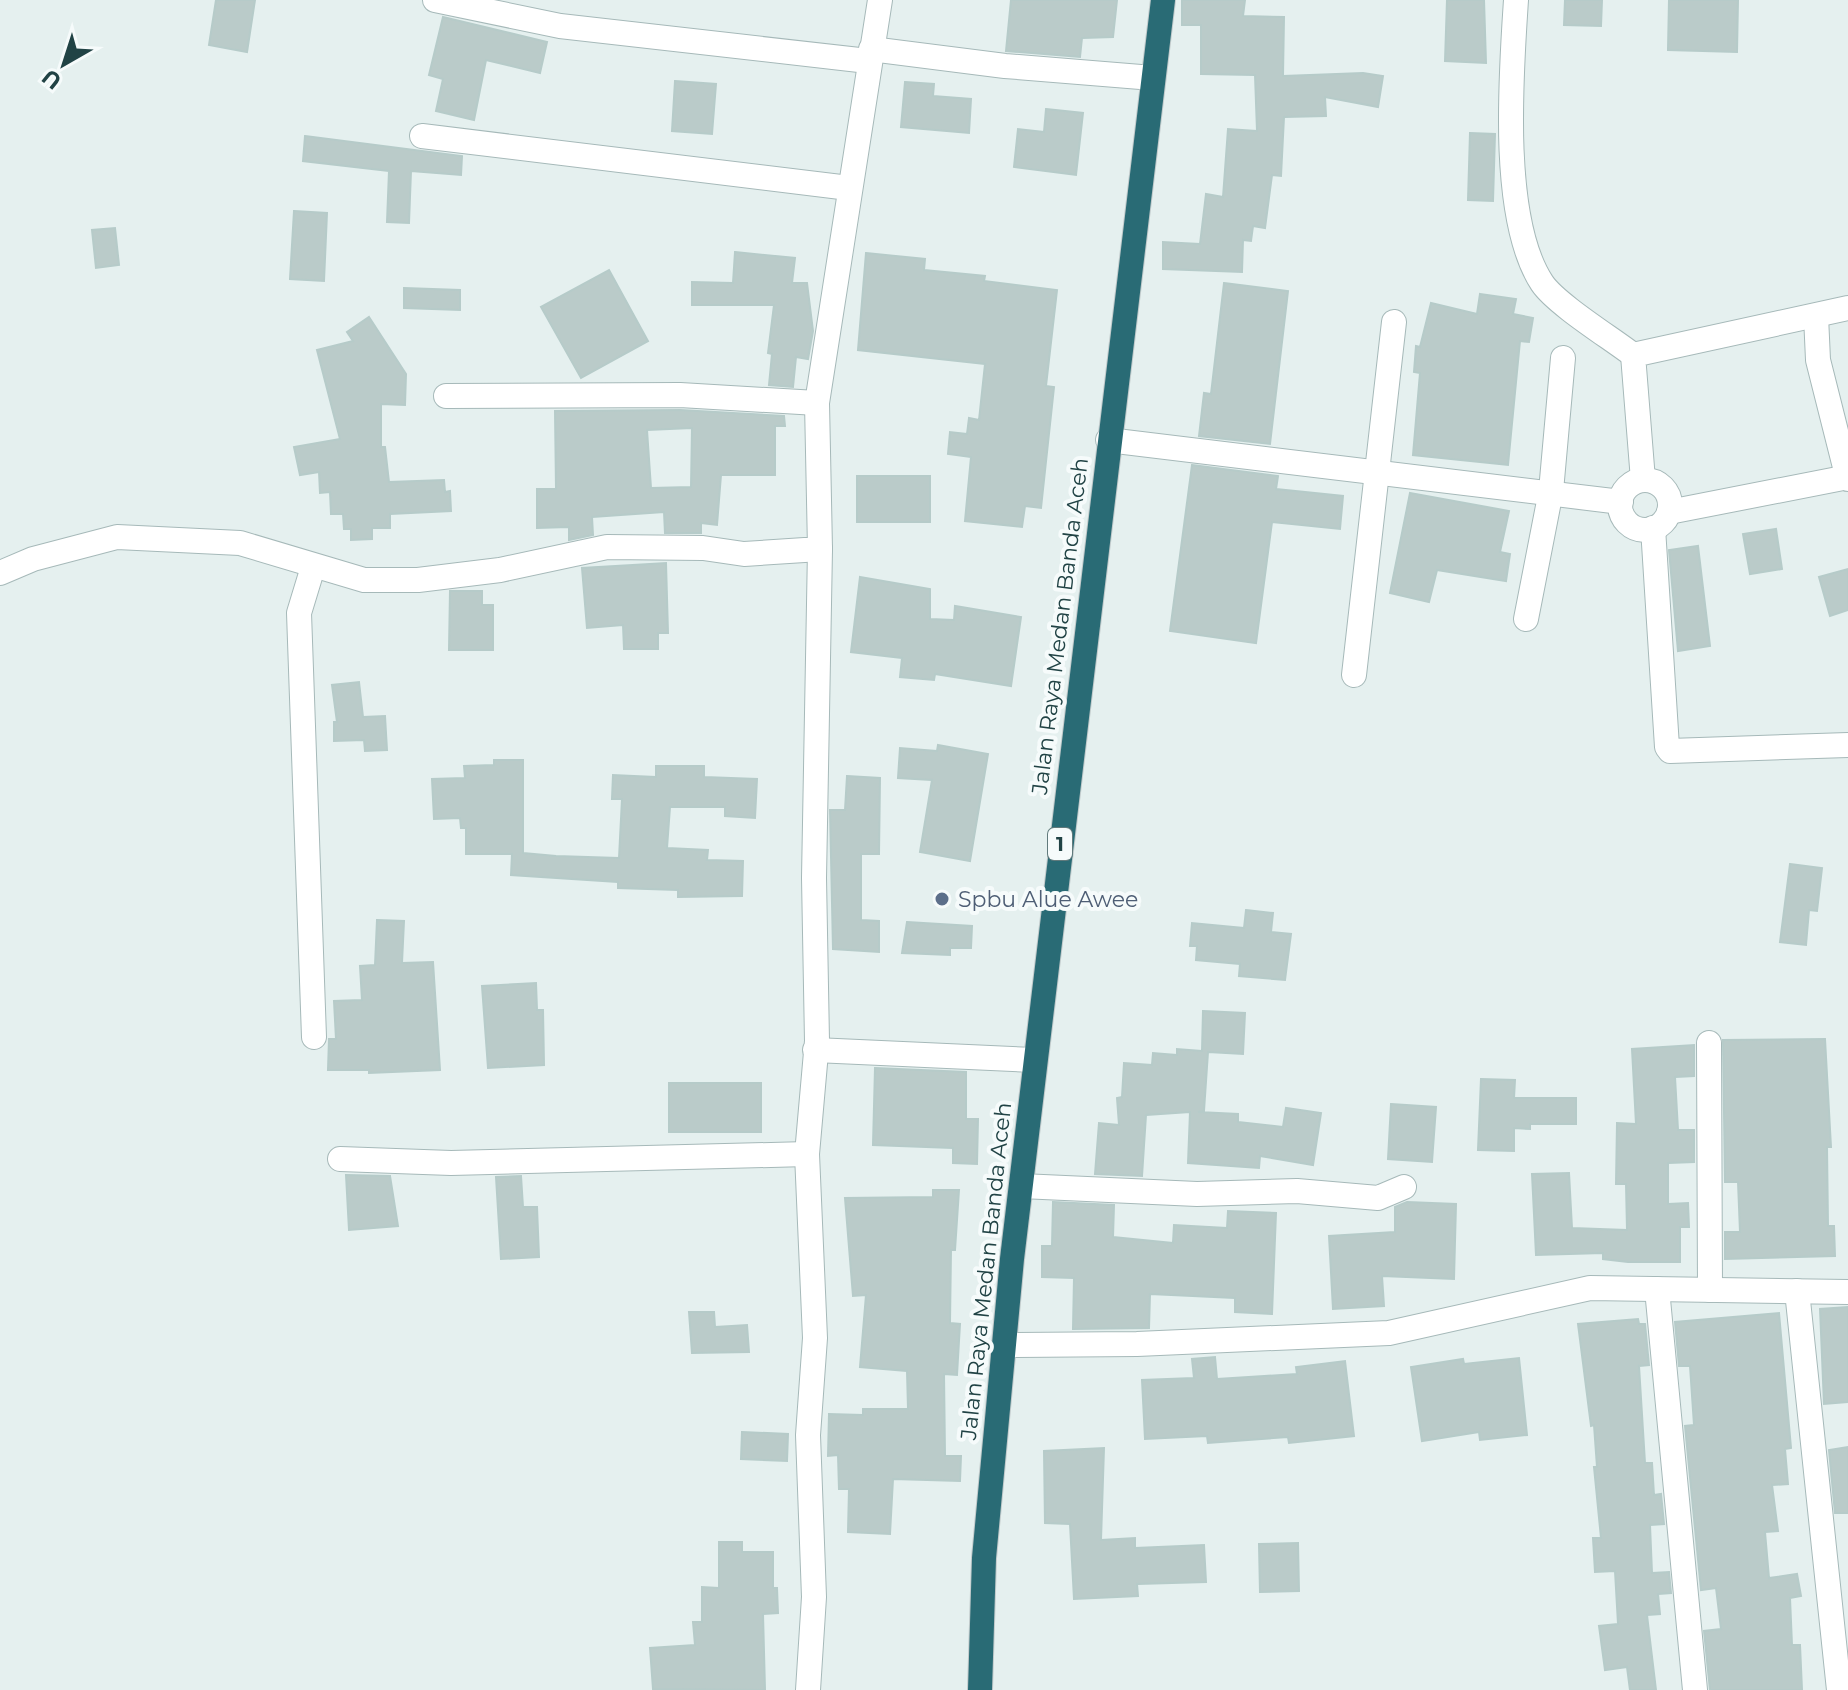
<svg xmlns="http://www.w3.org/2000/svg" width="1848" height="1690" viewBox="0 0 1848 1690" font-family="Montserrat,sans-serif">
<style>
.building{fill:#bacbc9;stroke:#b6cbc9;stroke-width:2;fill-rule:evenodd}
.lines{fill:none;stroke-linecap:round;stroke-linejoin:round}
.minor-casing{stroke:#a6b9b9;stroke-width:26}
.highway-casing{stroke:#c1cacb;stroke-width:26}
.minor{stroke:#fff;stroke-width:24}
.highway{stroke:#296b75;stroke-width:24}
.service-dot{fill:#5c6f8a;stroke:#f6fbfb;stroke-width:3}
.labels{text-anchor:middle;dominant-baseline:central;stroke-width:8;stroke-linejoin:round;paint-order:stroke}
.shield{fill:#f6fbfb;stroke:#617a7c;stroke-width:2}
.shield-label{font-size:20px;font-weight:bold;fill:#214345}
.street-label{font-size:22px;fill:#214345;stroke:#f6fbfb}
.service-label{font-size:22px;fill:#4e5e75;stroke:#f6fbfb;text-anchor:start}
</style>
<rect width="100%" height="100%" fill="#e5f0ef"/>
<g class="building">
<polygon points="216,0 255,0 247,52 209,45"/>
<polygon points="1011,0 1117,0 1113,37 1082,38 1080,57 1006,51"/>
<polygon points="1182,0 1245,0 1243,16 1284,17 1283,76 1363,73 1383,76 1378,107 1325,97 1326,116 1284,117 1281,176 1272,175 1265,228 1253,226 1251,241 1243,240 1242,272 1163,269 1163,242 1200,244 1206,194 1223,197 1228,129 1257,131 1255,75 1201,74 1201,25 1182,25"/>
<polygon points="1447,0 1484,0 1486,63 1445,61"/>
<polygon points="1565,0 1602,0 1601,26 1564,25"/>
<polygon points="1669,0 1738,0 1737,52 1668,50"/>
<polygon points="443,17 547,42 540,73 486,60 474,120 436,111 443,79 429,75"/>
<polygon points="675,81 716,84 712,134 672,131"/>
<polygon points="905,82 934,84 933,96 971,99 969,133 901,127"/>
<polygon points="1046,109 1083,113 1076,175 1014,167 1018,129 1044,132"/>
<polygon points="1470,133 1495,134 1493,201 1468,200"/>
<polygon points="305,136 462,156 461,175 411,171 409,223 387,222 389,171 303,161"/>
<polygon points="294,211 327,213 324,281 290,279"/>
<polygon points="115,228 119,265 96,268 92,230"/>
<polygon points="735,252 795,258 792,283 807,283 813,331 808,359 796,357 793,387 769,385 772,354 768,353 774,305 692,305 692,282 733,283"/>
<polygon points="866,253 925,259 924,270 985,276 984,281 1057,290 1046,386 1054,387 1041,508 1025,506 1022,527 965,521 971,457 948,454 950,432 967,434 969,418 979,420 985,364 858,350"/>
<polygon points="609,270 648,341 581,378 541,307"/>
<polygon points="1224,283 1288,291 1270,444 1199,436 1204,393 1211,394"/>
<polygon points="404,288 460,290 460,310 404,308"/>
<polygon points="1480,294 1516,299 1513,314 1533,318 1529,342 1520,341 1508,465 1413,455 1420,373 1414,372 1416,346 1420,347 1431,303 1477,314"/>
<polygon points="369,317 406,374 405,405 381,404 381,447 385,447 389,482 444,480 445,492 450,491 451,511 390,514 390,528 372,528 372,539 351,540 351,529 344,529 343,514 331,514 330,492 320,493 319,472 300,475 294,447 340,439 317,350 353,341 347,332"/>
<path d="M680 410 784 416 785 426H775V475H721L717 525 701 523V533H665L664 512 592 517 593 535 569 540V527L537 528V489H556L555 411ZM692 428 691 487 651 488 647 430Z"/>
<polygon points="1192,465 1278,476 1276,489 1343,496 1340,529 1272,522 1256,643 1170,631"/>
<rect x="857" y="476" width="73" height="46"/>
<polygon points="1410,493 1509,511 1500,552 1510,554 1506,581 1437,570 1429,602 1390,593"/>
<polygon points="1776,529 1782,569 1750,574 1743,534"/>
<polygon points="1698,546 1710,646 1678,651 1669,550"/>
<polygon points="666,563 668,633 658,633 658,649 624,649 623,625 587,628 582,568"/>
<polygon points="1848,569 1848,610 1830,616 1819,577"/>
<polygon points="860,577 930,589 930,619 954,620 955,606 1021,617 1011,686 935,674 934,680 900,677 902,658 851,652"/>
<polygon points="450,591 482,591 482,605 493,605 493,650 449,650"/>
<polygon points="359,682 363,717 385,716 387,750 365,751 364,740 334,741 334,722 337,722 332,685"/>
<polygon points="938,745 988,754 970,861 920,852 932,780 898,778 900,748 937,751"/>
<polygon points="494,760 523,760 523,853 556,856 619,858 622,799 612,799 613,775 656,777 656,766 704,766 704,777 757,779 755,818 725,816 725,807 670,807 667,848 708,850 707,860 743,861 742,896 678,897 678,890 618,888 618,882 511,875 512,854 466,854 466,828 461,828 460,818 434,819 432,779 465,778 464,766 494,765"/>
<polygon points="847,776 880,778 879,854 861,854 861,920 879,921 879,952 833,949 830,810 845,810"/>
<polygon points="1790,864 1822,868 1817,911 1809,910 1806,945 1780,942"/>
<polygon points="1246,910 1273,913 1271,932 1291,934 1285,980 1239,976 1240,964 1196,960 1197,946 1190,946 1192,923 1244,928"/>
<polygon points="377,920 404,921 402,963 433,962 440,1070 369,1073 369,1070 328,1070 329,1039 336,1039 334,1001 362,1000 360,966 375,965"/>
<polygon points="907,922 972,926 971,948 950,948 950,955 902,953"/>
<polygon points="536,983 537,1010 543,1010 544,1065 488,1068 482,986"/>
<polygon points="1203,1011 1245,1013 1243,1054 1208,1052 1204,1111 1198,1112 1238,1114 1238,1122 1283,1127 1286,1108 1321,1113 1313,1165 1260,1156 1259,1168 1188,1163 1190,1112 1146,1115 1142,1176 1095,1174 1099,1123 1119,1125 1117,1098 1122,1097 1124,1063 1152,1065 1153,1053 1177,1055 1177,1049 1202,1051"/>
<polygon points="1825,1039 1831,1147 1827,1147 1828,1226 1834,1226 1835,1256 1725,1259 1725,1232 1740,1232 1738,1182 1725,1182 1723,1040"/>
<polygon points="1694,1045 1694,1076 1675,1077 1678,1130 1694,1130 1694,1162 1668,1163 1668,1204 1688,1203 1689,1227 1680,1227 1680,1262 1628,1262 1603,1259 1603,1253 1536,1255 1532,1174 1569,1173 1572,1228 1627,1230 1626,1184 1616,1184 1617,1123 1636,1124 1632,1049"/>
<polygon points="875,1068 966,1072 966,1119 978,1119 977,1164 953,1163 953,1148 873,1145"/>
<polygon points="1481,1079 1515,1080 1514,1098 1576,1098 1576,1124 1530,1124 1530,1129 1514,1128 1514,1151 1478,1150"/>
<rect x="669" y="1083" width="92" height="49"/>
<polygon points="1391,1104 1436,1107 1432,1162 1388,1159"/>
<polygon points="346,1175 390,1176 398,1226 349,1230"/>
<polygon points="521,1176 523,1207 537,1207 539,1257 501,1259 496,1177"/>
<polygon points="933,1190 959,1190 955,1250 951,1250 950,1323 960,1324 957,1375 944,1374 945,1456 961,1456 960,1481 893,1479 890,1534 848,1532 849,1489 839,1489 838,1455 828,1456 829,1414 863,1415 863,1409 908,1409 907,1371 860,1367 866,1295 853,1296 845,1198 933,1197"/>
<polygon points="1053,1202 1114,1205 1113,1237 1173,1243 1174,1225 1227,1228 1228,1211 1276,1213 1272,1314 1235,1312 1235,1298 1150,1294 1149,1328 1073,1329 1074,1278 1042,1277 1042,1246 1052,1246"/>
<polygon points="1407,1202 1456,1204 1454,1279 1382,1276 1384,1306 1333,1309 1329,1236 1395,1232 1395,1207"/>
<polygon points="1848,1307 1848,1402 1824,1404 1820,1309"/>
<polygon points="689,1312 714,1312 715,1327 747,1325 749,1352 692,1353"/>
<polygon points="1779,1313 1791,1448 1785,1449 1788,1484 1772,1485 1778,1531 1765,1532 1769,1578 1797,1574 1801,1596 1790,1598 1792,1645 1800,1645 1802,1690 1710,1690 1704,1631 1721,1629 1716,1588 1701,1590 1685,1426 1694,1425 1690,1366 1679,1366 1675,1322"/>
<polygon points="1638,1319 1639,1324 1645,1324 1649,1365 1639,1366 1645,1463 1652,1463 1654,1495 1661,1494 1664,1524 1650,1525 1652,1573 1669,1572 1671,1593 1658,1594 1660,1614 1647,1615 1656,1690 1630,1690 1627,1667 1605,1670 1599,1626 1618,1624 1615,1571 1595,1572 1593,1538 1601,1538 1594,1467 1597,1467 1594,1425 1591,1426 1578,1324"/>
<polygon points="1215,1357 1217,1379 1297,1374 1296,1367 1345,1361 1354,1436 1289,1443 1288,1437 1208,1443 1207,1436 1145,1439 1142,1380 1194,1378 1192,1359"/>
<polygon points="1519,1358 1527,1435 1480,1440 1479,1432 1422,1441 1411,1367 1463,1359 1464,1364"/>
<polygon points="742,1432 788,1434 787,1461 741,1459"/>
<polygon points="1848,1447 1848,1513 1835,1513 1829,1450"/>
<polygon points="1104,1448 1101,1540 1135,1538 1135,1548 1204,1545 1206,1582 1137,1584 1138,1596 1074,1599 1070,1524 1045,1523 1044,1451"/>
<polygon points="719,1542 742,1542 742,1552 773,1552 773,1588 777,1588 778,1613 763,1614 765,1690 653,1689 650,1648 695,1645 693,1622 702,1622 702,1587 719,1588"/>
<polygon points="1298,1543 1299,1591 1260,1592 1259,1544"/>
</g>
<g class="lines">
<g class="minor-casing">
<g id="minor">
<polyline points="435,0 560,26 868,61"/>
<path d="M1516 0C1511 75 1500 219 1542 283 1556 304 1611 338 1633 355"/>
<polyline points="871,49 1005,66 1153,78"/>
<polyline points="422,136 849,188"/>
<polyline points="1816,316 1818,360 1848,479"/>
<polyline points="446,396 680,395 817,403"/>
<polyline points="1108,440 1621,502"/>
<polyline points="1643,480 1633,355 1848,308"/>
<circle cx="1645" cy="505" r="25"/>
<polyline points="1669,512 1848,477"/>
<polyline points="1653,528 1667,747 1670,751 1848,745"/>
<polyline points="313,567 299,613 314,1037"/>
<polyline points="0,573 33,559 117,537 240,543 364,580 418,580 500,570 607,547 703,548 744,554 820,549 817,403 880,0"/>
<polyline points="1526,619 1551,491 1563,358"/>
<polyline points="1354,675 1394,322"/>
<polyline points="1709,1043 1710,1290"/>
<polyline points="815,1050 1034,1060"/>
<polyline points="340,1159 451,1163 807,1154"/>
<polyline points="1021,1186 1197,1194 1297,1191 1378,1198 1404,1187"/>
<polyline points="1657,1289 1695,1690"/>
<polyline points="1797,1291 1839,1690"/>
<polyline points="1004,1345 1137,1344 1389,1333 1590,1288 1848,1292"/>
<polyline points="808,1690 814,1597 808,1435 815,1338 807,1154 817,1041 814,878 820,549"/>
</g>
</g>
<g class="highway-casing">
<polyline id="highway" points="980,1690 984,1558 1012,1259 1163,0"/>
</g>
<use href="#minor" class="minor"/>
<use href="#highway" class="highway"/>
</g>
<circle class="service-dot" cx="942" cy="899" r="8"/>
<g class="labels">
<rect class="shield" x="1048" y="828" width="24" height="32" rx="6"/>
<g class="shield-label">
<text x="1060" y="844">1</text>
</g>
<g class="street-label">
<text transform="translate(1060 626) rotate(-83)">Jalan Raya Medan Banda Aceh</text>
<text transform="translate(986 1271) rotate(-84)">Jalan Raya Medan Banda Aceh</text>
</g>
<g class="service-label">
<text x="958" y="899">Spbu Alue Awee</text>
</g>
</g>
<g transform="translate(64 64) rotate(219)" stroke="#f6fbfb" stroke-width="6" paint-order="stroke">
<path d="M0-6L14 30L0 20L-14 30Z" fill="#214345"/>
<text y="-12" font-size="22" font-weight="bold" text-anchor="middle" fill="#214345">U</text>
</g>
</svg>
